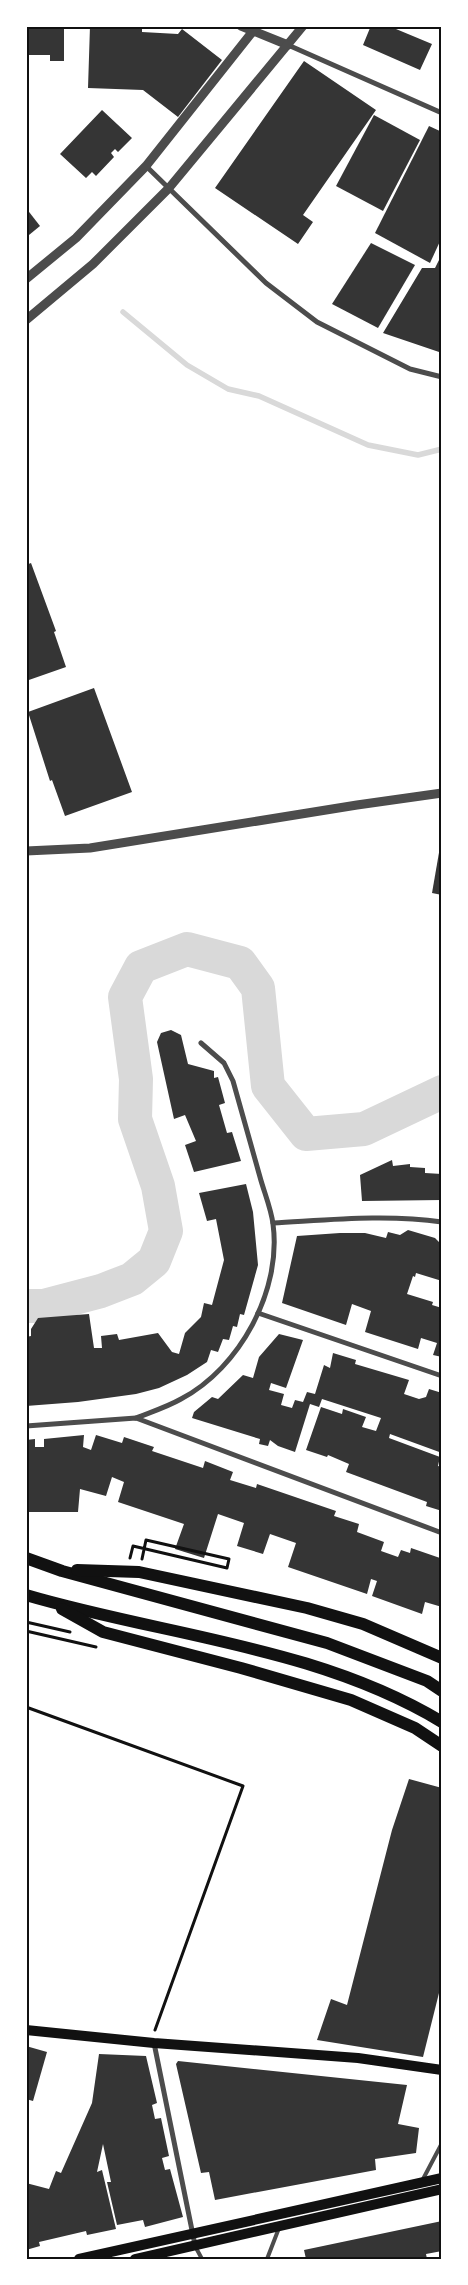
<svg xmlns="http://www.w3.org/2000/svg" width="468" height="2285" viewBox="0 0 468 2285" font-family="'Sofia Sans Condensed',sans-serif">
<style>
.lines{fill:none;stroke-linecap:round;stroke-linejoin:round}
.stream{stroke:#d9d9d9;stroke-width:5.5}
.river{stroke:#d9d9d9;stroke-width:34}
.building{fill:#353535}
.path{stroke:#111;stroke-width:3}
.service{stroke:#4c4c4c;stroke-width:4}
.minor{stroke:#4c4c4c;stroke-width:5}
.tertiary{stroke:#4c4c4c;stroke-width:9}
.secondary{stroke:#111;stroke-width:10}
.trunk{stroke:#111;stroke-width:12}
.neatline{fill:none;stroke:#111;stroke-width:2}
</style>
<rect width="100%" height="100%" fill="#fff"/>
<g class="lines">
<polyline class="stream" points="123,312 187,365 228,389 259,396 368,445 418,455 442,449"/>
<polyline class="river" points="26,1306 44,1306 101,1291 132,1279 154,1261 166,1231 158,1186 135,1119 136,1079 125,997 141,967 187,949 240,963 258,988 268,1086 306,1134 364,1129 442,1092"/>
</g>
<g class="building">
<polygon points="26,26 64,26 64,61 50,61 50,55 26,55"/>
<polygon points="90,26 142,26 142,32 178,34 182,29 222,60 178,117 143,90 88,88"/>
<polygon points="366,26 398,26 396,29 432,44 420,70 363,45 370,28"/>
<polygon points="304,61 376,110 303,215 313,222 298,244 215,188"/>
<polygon points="102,110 132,138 118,152 115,149 111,153 114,157 96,176 92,172 86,178 60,154"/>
<polygon points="374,115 420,140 383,211 336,186"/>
<polygon points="429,126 442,132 442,237 430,263 375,233"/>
<polygon points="26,208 40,226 29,235 26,232"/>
<polygon points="371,243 415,265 378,328 332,304"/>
<polygon points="442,254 442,353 383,333 422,268 435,268"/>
<polygon points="31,563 56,631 54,632 66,667 26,681 26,565"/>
<polygon points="94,688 132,792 65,816 52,780 50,781 28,712"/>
<polygon points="441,841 442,841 442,895 432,893"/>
<polygon points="171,1030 181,1035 188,1064 214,1071 214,1078 218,1077 225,1103 219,1105 227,1133 232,1132 241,1161 194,1172 185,1145 196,1141 185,1115 174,1119 157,1042 161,1033"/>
<polygon points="392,1160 393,1166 410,1164 410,1167 425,1168 425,1173 442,1174 442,1200 362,1201 360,1175"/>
<polygon points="246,1184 253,1212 258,1265 244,1315 240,1314 237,1327 233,1326 229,1340 223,1339 218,1352 211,1350 207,1362 187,1375 159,1388 136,1394 78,1402 26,1406 26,1337 31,1336 31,1329 38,1318 89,1314 94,1348 102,1348 101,1336 117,1334 119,1340 158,1333 172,1352 179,1354 185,1333 201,1317 204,1303 212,1305 224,1260 216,1219 207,1221 199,1193"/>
<polygon points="408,1230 435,1238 442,1245 442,1281 416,1273 415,1277 413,1276 407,1294 433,1302 432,1305 442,1308 442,1357 433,1355 437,1343 421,1338 418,1349 365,1332 371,1311 352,1304 346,1325 282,1303 297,1236 340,1233 365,1233 386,1238 388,1232 400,1235"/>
<polygon points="279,1334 303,1340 286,1388 271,1383 269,1390 284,1394 281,1405 292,1408 295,1400 303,1402 307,1392 315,1394 324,1365 330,1368 333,1353 356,1360 355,1364 409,1380 404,1394 419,1399 426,1397 429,1389 442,1393 442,1453 390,1434 389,1438 440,1457 438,1466 442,1467 442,1511 426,1506 427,1502 346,1472 349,1464 328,1455 327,1457 306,1450 321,1407 342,1414 343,1409 366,1417 362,1427 376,1431 381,1418 322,1399 319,1407 310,1404 295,1452 278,1446 270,1440 268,1446 259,1444 260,1439 192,1418 194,1412 212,1397 218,1399 243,1375 253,1378 259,1357"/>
<polygon points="84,1435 83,1447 91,1450 96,1435 122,1443 124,1437 154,1447 152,1451 203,1468 205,1461 233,1472 230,1480 256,1488 257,1484 336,1511 334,1516 359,1524 357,1532 384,1542 381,1551 398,1557 401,1550 410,1553 411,1548 440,1558 442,1607 425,1602 422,1614 372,1596 377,1581 371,1579 367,1594 288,1567 296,1543 270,1534 263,1554 237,1546 244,1523 218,1514 204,1558 175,1549 184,1524 118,1502 124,1482 112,1477 106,1496 80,1489 78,1512 26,1512 26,1440 35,1439 35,1447 44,1447 44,1439"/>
<polygon points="409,1779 442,1788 442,1981 423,2057 317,2040 331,1999 347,2005 392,1830"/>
<polygon points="26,2046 47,2052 33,2101 26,2099"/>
<polygon points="99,2054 146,2056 157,2103 152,2105 155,2119 161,2118 169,2156 162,2158 165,2170 170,2169 183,2217 145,2227 143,2220 117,2225 107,2182 111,2182 103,2144 97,2172 102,2170 116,2229 87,2235 86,2231 39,2242 40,2246 26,2250 26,2183 49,2189 56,2171 61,2173 92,2103"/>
<polygon points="178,2061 407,2085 398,2124 419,2128 416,2153 375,2159 376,2170 215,2200 209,2172 201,2173 176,2064"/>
<polygon points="442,2221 442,2251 426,2254 427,2259 306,2259 304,2250"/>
</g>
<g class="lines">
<g class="path">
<polyline points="130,1558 133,1546 227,1568 229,1559 146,1540 142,1559"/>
<polyline points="26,1622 70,1632"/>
<polyline points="26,1631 96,1647"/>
<polyline points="26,1707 243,1786 155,2030"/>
</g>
<g class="service">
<polyline points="422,2181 442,2143"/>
<polyline points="195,2246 202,2259"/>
<polyline points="267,2259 279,2228"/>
</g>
<g class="minor">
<polyline points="288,45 442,113"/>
<polyline points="146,166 266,283 317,322 410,369 442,377"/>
<path d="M273 1223C329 1220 386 1214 442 1222"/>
<polyline points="258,1313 442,1376"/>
<path d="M136 1418C151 1412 167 1407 181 1399 240 1368 282 1290 273 1224 271 1208 264 1192 260 1177 251 1145 242 1113 233 1081L224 1063 201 1043"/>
<polyline points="26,1426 136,1418 442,1533"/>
<polyline points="154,2043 195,2245"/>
</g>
<g class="tertiary">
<polyline points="241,26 288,45"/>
<polyline points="26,279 76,238 146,166 257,26"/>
<polyline points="26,320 93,264 169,188 303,26"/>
<polyline points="26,851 90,848 357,805 442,793"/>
</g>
<g class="secondary">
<polyline points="26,2030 154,2043 358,2058 442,2070"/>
<polyline points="79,2259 442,2178"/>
<polyline points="135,2259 442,2189"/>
</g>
<g class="trunk">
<polyline points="26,1558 62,1571 327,1643 427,1681 442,1691"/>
<polyline points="77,1570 139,1572 307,1608 363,1624 442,1658"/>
<path d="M26 1595C165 1636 316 1646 442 1722"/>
<polyline points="62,1609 103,1632 241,1668 351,1700 415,1728 442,1746"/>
</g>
</g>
<rect width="468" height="2285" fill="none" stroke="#ffffff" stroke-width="55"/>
<rect x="28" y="28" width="412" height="2230" class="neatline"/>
</svg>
